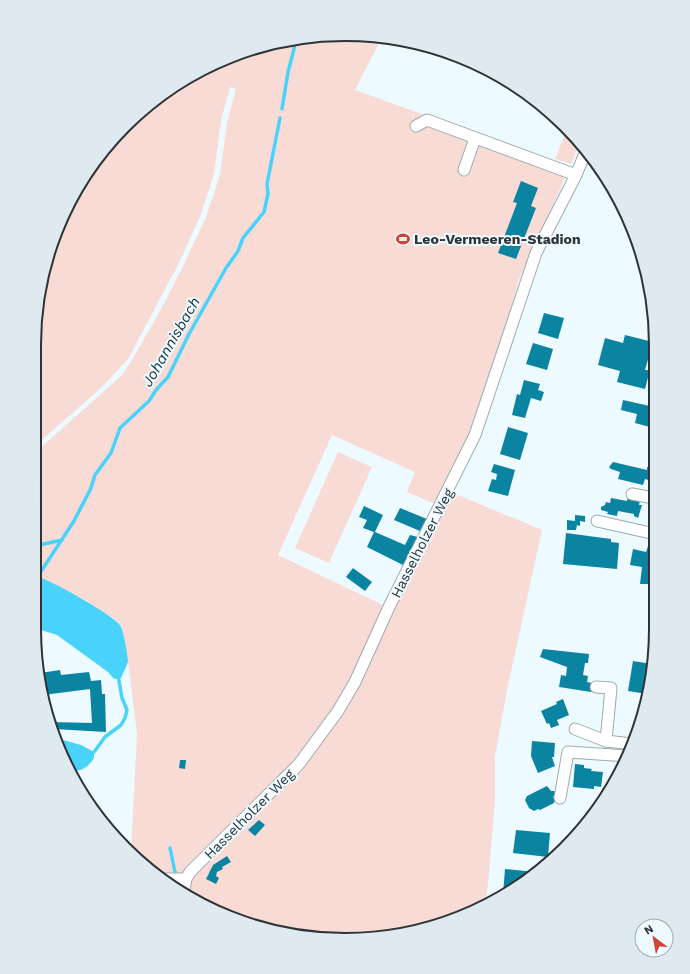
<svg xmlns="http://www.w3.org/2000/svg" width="690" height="974" viewBox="0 0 690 974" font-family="'Work Sans',sans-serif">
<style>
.green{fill:#f9dbd5}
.water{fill:#49d3fb}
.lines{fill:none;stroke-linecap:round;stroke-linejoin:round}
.stream{stroke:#49d3fb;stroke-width:3.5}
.building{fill:#0b84a2}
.minor-casing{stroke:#9daaae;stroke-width:13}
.minor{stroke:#fff;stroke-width:11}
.labels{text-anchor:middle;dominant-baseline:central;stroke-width:4;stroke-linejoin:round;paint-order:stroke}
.poi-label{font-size:14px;font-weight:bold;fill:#2e3335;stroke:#edfaff;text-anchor:start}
.street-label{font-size:14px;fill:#2e3335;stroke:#edfaff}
.water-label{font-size:15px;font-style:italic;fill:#1b323a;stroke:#edfaff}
.rim{fill:none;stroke:#2e3335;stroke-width:2}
</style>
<rect width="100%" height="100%" fill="#edfaff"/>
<g class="green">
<path d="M365 35 382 37 355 90 570 167 519 279 492 376 472 429 435 504 407 492 415 472 332 435 278 555 385 606 350 681 324 725 302 755 184 873C180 875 177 875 172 875 153 875 144 867 131 853L137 734 128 661 121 625 112 617 96 608 87 601 35 576 37 451 121 376 132 360 159 313 183 266 206 217 220 175 227 122 236 89 230 87 221 120 214 174 201 214 179 263 128 359 101 388 37 444 40 284 76 190 140 111 189 76 245 51 304 37Z"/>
<polygon points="567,129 580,141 571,164 555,159"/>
<polygon points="338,452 372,467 329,563 295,548"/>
<polygon points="453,493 542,530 507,690 495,756 495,801 486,905 386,937 304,937 226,916 189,893 191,879 313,755 330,730"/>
</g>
<g class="water">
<path d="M35 576C46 577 113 615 120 625 123 628 128 656 128 661 127 666 123 673 121 678L114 679 108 672 57 635 38 629 34 633Z"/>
<path d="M63 740 81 745 94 752V758C89 766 83 771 72 771L59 741Z"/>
</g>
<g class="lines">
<g class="stream">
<polyline points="282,109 288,72 294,49 295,39"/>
<polyline points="35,546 62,540"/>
<polyline points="38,581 38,576 74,521 91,488 95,475 111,453 120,428 149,401 156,390 168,377 189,334 226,268 238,251 243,238 264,212 268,194 267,184 280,118"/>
<polyline points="90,754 94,752 105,737 121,725 125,718 127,710 122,698 118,675"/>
<polyline points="170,848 175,872"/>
</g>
</g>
<g class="building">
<polygon points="521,181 538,188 531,206 536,208 516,259 498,253 517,203 513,202"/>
<polygon points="544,313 564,318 558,339 538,333"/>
<polygon points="625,335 653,342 645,370 650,370 645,389 617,382 620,371 598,365 605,338 623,343"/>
<polygon points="533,343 553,349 547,370 526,364"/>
<polygon points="524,380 540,384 538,390 544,392 541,401 531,398 525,418 512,415 517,394 520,395"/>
<polygon points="623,400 654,407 650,427 635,423 637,414 621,410"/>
<polygon points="508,427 528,433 520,460 500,454"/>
<polygon points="613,462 647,470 647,467 651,468 648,480 645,479 643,485 618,479 620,472 611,469 609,467"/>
<polygon points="494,464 515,470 508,496 488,491 492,479 496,480 497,474 491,472"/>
<polygon points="628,497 640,500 639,505 642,505 638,518 634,516 634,514 618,511 617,516 607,514 608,512 601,510 601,507 605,505 606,502 610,503 611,498 627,501"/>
<polygon points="364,506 383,515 375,532 405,545 410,535 418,537 403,565 367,547 374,532 363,528 367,520 359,517"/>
<polygon points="400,508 427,519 420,531 394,520"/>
<polygon points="575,515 585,516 585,522 580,521 580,526 577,525 576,530 567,530 567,520 575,521"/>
<polygon points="566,533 611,539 611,542 619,543 617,569 563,564"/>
<polygon points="648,546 654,548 650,584 640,584 642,567 630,565 633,549 646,552"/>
<polygon points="353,568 372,582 365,591 346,577"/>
<polygon points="543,649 589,654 588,663 585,663 583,675 588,676 587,682 592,683 591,692 559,687 561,675 566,676 567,667 540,657"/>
<polygon points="633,661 652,664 647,694 628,691"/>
<polygon points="60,670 61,675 89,672 91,681 101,680 102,694 105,694 106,732 54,729 50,722 92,723 90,689 43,695 40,673"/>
<polygon points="563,699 569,715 557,720 559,725 551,728 549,723 547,724 541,711 557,704 556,702"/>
<polygon points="532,741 555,743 554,757 552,757 555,766 538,773 531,756"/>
<polygon points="180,760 186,760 185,769 179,768"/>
<polygon points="575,764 584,765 584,768 592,769 591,771 603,772 601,787 594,786 594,789 573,787"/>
<polygon points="547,786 551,791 556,791 557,794 553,796 555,800 554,803 540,810 538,809 534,811 529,808 525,800 527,796"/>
<polygon points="259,820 265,825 255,836 248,830"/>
<polygon points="516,830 550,833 548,857 513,853"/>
<polygon points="227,856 231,862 222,867 223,869 217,872 216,876 219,878 216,884 206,879 213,865"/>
<polygon points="505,869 535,872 534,873 503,894"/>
</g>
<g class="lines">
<g class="minor-casing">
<g id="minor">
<polyline points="416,126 427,120 576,175"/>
<polyline points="464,170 475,138"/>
<polyline points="632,494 654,498"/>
<polyline points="597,521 655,534"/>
<polyline points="596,687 611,688 606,741"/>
<polyline points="575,729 606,741 632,744"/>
<polyline points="560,798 568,752 628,756"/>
<polyline points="165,879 186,879"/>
<polyline points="184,890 186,879 190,872 299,764 338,711 355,682 389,607 475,435 536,253 576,175 586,151"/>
</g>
</g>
<use href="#minor" class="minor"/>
</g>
<defs>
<g id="stadium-bare" transform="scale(1.08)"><path d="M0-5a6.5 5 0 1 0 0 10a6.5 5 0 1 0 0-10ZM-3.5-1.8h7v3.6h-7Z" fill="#d04433" stroke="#edfaff" stroke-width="2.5" paint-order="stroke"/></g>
</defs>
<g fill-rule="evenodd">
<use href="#stadium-bare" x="403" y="239"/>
</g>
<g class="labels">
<g class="poi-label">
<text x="414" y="239">Leo-Vermeeren-Stadion</text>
</g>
<g class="street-label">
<text transform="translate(422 543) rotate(-63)">Hasselholzer Weg</text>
<text transform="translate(249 814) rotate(-45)">Hasselholzer Weg</text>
</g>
<g class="water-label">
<text transform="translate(171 342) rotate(-60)">Johannisbach</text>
</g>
</g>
<path d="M0 0H690V974H0ZM345 41H345A304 304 0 0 1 649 345V629A304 304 0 0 1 345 933H345A304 304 0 0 1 41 629V345A304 304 0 0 1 345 41Z" fill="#deeaef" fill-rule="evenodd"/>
<path class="rim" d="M345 41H345A304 304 0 0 1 649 345V629A304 304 0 0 1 345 933H345A304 304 0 0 1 41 629V345A304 304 0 0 1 345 41Z"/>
<g transform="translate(654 938) rotate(328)"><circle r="19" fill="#edfaff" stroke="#a1aaae"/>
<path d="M0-3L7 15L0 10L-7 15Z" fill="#d04433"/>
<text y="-6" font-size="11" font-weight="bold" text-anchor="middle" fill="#2e3335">N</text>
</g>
</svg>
